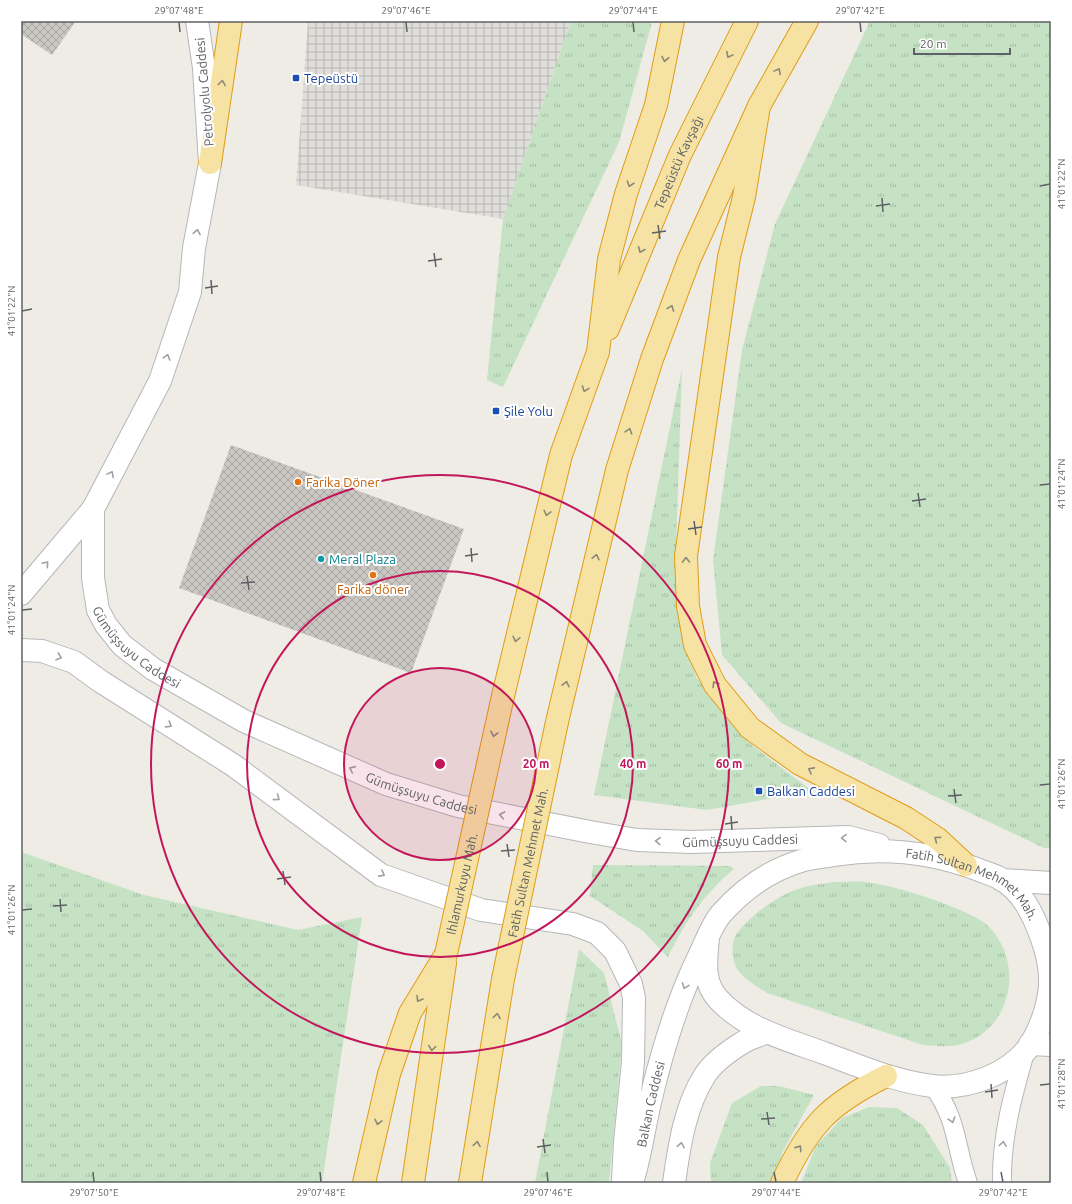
<svg xmlns="http://www.w3.org/2000/svg" width="1072" height="1204" viewBox="0 0 1072 1204" font-family="Ubuntu,sans-serif">
<style>
.industrial{fill:url(#industrial-grid)}
.grass{fill:url(#grass-tufts)}
.building{fill:url(#building-cross-hatch)}
.lines{fill:none;stroke-linecap:round;stroke-linejoin:round}
.service-casing{stroke:#b6b7bb;stroke-width:20}
.tertiary-casing{stroke:#b6b7bb;stroke-width:24}
.secondary-casing{stroke:#b4b7bb;stroke-width:24}
.trunk-casing{stroke:#de9d15;stroke-width:24}
.service{stroke:#fff;stroke-width:18}
.tertiary{stroke:#fff;stroke-width:22}
.secondary{stroke:#fff;stroke-width:22}
.trunk{stroke:#f6e3a4;stroke-width:22}
.trunk-bridge-casing{stroke:#de9d15;stroke-width:24;stroke-linecap:butt}
.trunk-bridge{stroke:#f6e3a4;stroke-width:22}
.oneway{stroke:#8b8777}
.oneway2{stroke:#9ea0a2}
.ticks{fill:none;stroke:#5d6064;stroke-width:1.5}
.ring{fill:none;stroke:#c2185b;stroke-width:2}
.transit-dot{fill:#1a4fb4;stroke:#fff;stroke-width:1.5}
.food-dot{fill:#e8710a;stroke:#fff;stroke-width:1.5}
.culture-dot{fill:#0f9aa8;stroke:#fff;stroke-width:1.5}
.labels{text-anchor:middle;dominant-baseline:central;stroke-width:4;stroke-linejoin:round;paint-order:stroke}
.transit-label{font-size:13px;fill:#164399;stroke:#fff;text-anchor:start}
.street-label{font-size:13px;fill:#5d6064;stroke:#fff}
.food-label{font-size:13px;fill:#c56008;stroke:#fff;text-anchor:start}
.culture-label{font-size:13px;fill:#0d838f;stroke:#fff;text-anchor:start}
.centre{fill:#c2185b;stroke:#fff;stroke-width:2}
.ring-label{font-size:12px;text-anchor:middle;font-weight:bold;fill:#c2185b;stroke:#fff;stroke-width:4;stroke-linejoin:round;paint-order:stroke}
.neatline{fill:none;stroke:#5d6064;stroke-width:1.5}
.ticks-label{font-size:10px;text-anchor:middle;fill:#5d6064}
</style>
<defs>
<pattern id="industrial-grid" width="8" height="8" patternUnits="userSpaceOnUse"><rect width="8" height="8" fill="#e0deda"/><path d="M0 4h8M4 0v8" fill="none" stroke="#b9b7b4"/></pattern>
<pattern id="grass-tufts" width="24" height="20" patternUnits="userSpaceOnUse"><rect width="24" height="20" fill="#c5e3c4"/><path d="M3 7l-1-3M5 7V3M7 7l1-3M15 17l-1-3M17 17v-4M19 17l1-3" fill="none" stroke="#a3bba3"/></pattern>
<pattern id="building-cross-hatch" width="8" height="8" patternUnits="userSpaceOnUse"><rect width="8" height="8" fill="#cac7c2"/><path d="M0 0l8 8M0 8l8-8" fill="none" stroke="#a7a5a1"/></pattern>
</defs>
<rect width="100%" height="100%" fill="#eeece5"/>
<polygon class="industrial" points="308,21 571,21 503,219 296,185"/>
<g class="grass">
<polygon points="571,21 651,21 651,26 619,142 503,387 487,380 503,219"/>
<polygon points="870,21 1051,21 1051,848 1044,848 781,723 722,655 713,560 742,350 775,224"/>
<polygon points="682,369 675,576 696,677 748,742 812,791 707,810 594,795"/>
<polygon points="21,852 144,895 298,930 362,917 322,1183 21,1183"/>
<path d="M593 865 730 866 734 869C704 894 685 922 668 957L643 931 590 896Z"/>
<path d="M834 882C844 882 854 881 864 882 889 883 970 909 987 925 1024 960 1014 1025 965 1043 952 1048 937 1046 923 1045L767 993C756 986 743 979 736 967 732 960 731 945 735 937 743 920 780 894 798 889 809 885 822 884 834 882Z"/>
<polygon points="579,949 604,973 622,1044 609,1183 535,1183"/>
<polygon points="761,1086 779,1086 814,1095 782,1153 774,1183 711,1183 710,1163 732,1103"/>
<polygon points="869,1107 897,1108 923,1125 950,1168 952,1183 801,1183 816,1146 842,1118"/>
</g>
<g class="building">
<polygon points="21,21 76,21 52,55 21,34"/>
<polygon points="231,445 464,529 411,673 179,588"/>
</g>
<g class="lines">
<g class="service-casing">
<g id="service">
<path d="M933 1086C958 1120 955 1146 968 1183"/>
<path d="M1002 1183C1001 1137 1013 1094 1026 1049"/>
</g>
</g>
<g class="tertiary-casing">
<g id="tertiary">
<path id="s1" d="M93 509V578L98 610 106 625 122 645 153 669 244 721 386 784 458 806 590 832 637 840 691 842 848 837 879 845"/>
<polyline points="21,650 42,651 74,662 100,681 233,765 381,875 481,910 573,924 597,933 615,951 631,984 634,998 633,1062 625,1142 623,1180"/>
<polyline points="1002,880 1051,883"/>
<polyline points="1030,1044 1051,1045"/>
<path id="s2" d="M632 1183C640 1157 644 1129 650 1102 662 1051 676 1003 699 956 706 942 711 926 721 914 743 889 772 869 804 860 814 857 824 857 834 855 884 847 932 852 979 870 986 873 995 875 1001 879 1022 891 1033 914 1041 936 1049 957 1053 978 1048 1000 1045 1015 1039 1030 1031 1044 1011 1074 967 1090 932 1086 894 1081 859 1066 824 1053 788 1040 746 1029 719 1000 702 982 706 961 708 938"/>
<path d="M674 1183C679 1147 685 1106 705 1075 713 1063 729 1051 742 1043 749 1038 759 1036 767 1032"/>
</g>
</g>
<g class="secondary-casing">
<polyline id="secondary" points="21,594 93,509 160,381 190,292 194,248 210,163 204,68 197,21"/>
</g>
<g class="trunk-casing">
<g id="trunk">
<polyline points="759,106 744,197 729,257 686,556 688,606 695,645 715,685 750,728 800,764 906,818 938,839 966,865"/>
<polyline points="210,163 231,21"/>
<path id="s3" d="M608 329 680 155 747 21"/>
<polyline points="503,696 561,455 598,352 609,259 626,194 656,105 673,21"/>
<polyline points="557,722 617,470 652,359 689,260 759,106 807,21"/>
<polyline points="364,1183 389,1074 410,1013 446,954"/>
<polyline points="413,1183 445,963"/>
<polyline points="470,1183 503,979"/>
<path d="M782 1183C809 1125 829 1104 886 1076"/>
</g>
</g>
<use href="#service" class="service"/>
<use href="#tertiary" class="tertiary"/>
<use href="#secondary" class="secondary"/>
<use href="#trunk" class="trunk"/>
<g class="trunk-bridge-casing">
<g id="trunk-bridge">
<path id="s4" d="M446 954 503 696"/>
<path id="s5" d="M503 979 557 722"/>
</g>
</g>
<use href="#trunk-bridge" class="trunk-bridge"/>
</g>
<defs><path id="oneway-chevron" d="M-2-3.5L2.5 0L-2 3.5" fill="none" stroke-width="1.6" stroke-linecap="round" stroke-linejoin="round"/></defs>
<g class="oneway">
<use href="#oneway-chevron" transform="translate(729 55) rotate(118)"/>
<use href="#oneway-chevron" transform="translate(665 59) rotate(101)"/>
<use href="#oneway-chevron" transform="translate(778 71) rotate(-62)"/>
<use href="#oneway-chevron" transform="translate(222 83) rotate(-82)"/>
<use href="#oneway-chevron" transform="translate(630 184) rotate(109)"/>
<use href="#oneway-chevron" transform="translate(641 250) rotate(113)"/>
<use href="#oneway-chevron" transform="translate(671 308) rotate(-69)"/>
<use href="#oneway-chevron" transform="translate(585 389) rotate(110)"/>
<use href="#oneway-chevron" transform="translate(629 431) rotate(-73)"/>
<use href="#oneway-chevron" transform="translate(547 513) rotate(104)"/>
<use href="#oneway-chevron" transform="translate(596 557) rotate(-77)"/>
<use href="#oneway-chevron" transform="translate(686 560) rotate(-91)"/>
<use href="#oneway-chevron" transform="translate(516 639) rotate(103)"/>
<use href="#oneway-chevron" transform="translate(566 684) rotate(-77)"/>
<use href="#oneway-chevron" transform="translate(715 684) rotate(-122)"/>
<use href="#oneway-chevron" transform="translate(494 734) rotate(102)"/>
<use href="#oneway-chevron" transform="translate(811 770) rotate(-152)"/>
<use href="#oneway-chevron" transform="translate(937 839) rotate(-143)"/>
<use href="#oneway-chevron" transform="translate(419 999) rotate(121)"/>
<use href="#oneway-chevron" transform="translate(497 1016) rotate(-81)"/>
<use href="#oneway-chevron" transform="translate(432 1048) rotate(98)"/>
<use href="#oneway-chevron" transform="translate(378 1122) rotate(103)"/>
<use href="#oneway-chevron" transform="translate(477 1144) rotate(-81)"/>
<use href="#oneway-chevron" transform="translate(799 1148) rotate(-55)"/>
</g>
<g class="oneway2">
<use href="#oneway-chevron" transform="translate(197 232) rotate(-80)"/>
<use href="#oneway-chevron" transform="translate(167 357) rotate(-73)"/>
<use href="#oneway-chevron" transform="translate(111 474) rotate(-62)"/>
<use href="#oneway-chevron" transform="translate(46 564) rotate(-50)"/>
<use href="#oneway-chevron" transform="translate(59 657) rotate(19)"/>
<use href="#oneway-chevron" transform="translate(169 725) rotate(32)"/>
<use href="#oneway-chevron" transform="translate(352 769) rotate(-156)"/>
<use href="#oneway-chevron" transform="translate(277 798) rotate(37)"/>
<use href="#oneway-chevron" transform="translate(502 815) rotate(-169)"/>
<use href="#oneway-chevron" transform="translate(844 838) rotate(-179)"/>
<use href="#oneway-chevron" transform="translate(658 841) rotate(-177)"/>
<use href="#oneway-chevron" transform="translate(382 874) rotate(28)"/>
<use href="#oneway-chevron" transform="translate(685 986) rotate(111)"/>
<use href="#oneway-chevron" transform="translate(952 1120) rotate(73)"/>
<use href="#oneway-chevron" transform="translate(1003 1144) rotate(-82)"/>
<use href="#oneway-chevron" transform="translate(681 1145) rotate(-79)"/>
</g>
<path class="ticks" d="M179 22 180 32M406 22 407 32M633 22 634 32M860 22 861 32M1040 186 1050 184M882 198 883 212M876 206 890 204M658 225 660 239M652 233 666 231M434 253 436 267M428 261 442 259M211 280 212 294M205 288 218 286M22 311 32 309M1040 485 1050 484M918 493 920 507M912 501 926 499M694 521 696 535M688 529 702 527M471 548 472 562M465 556 478 554M247 576 249 590M241 583 255 582M22 610 32 609M1040 785 1050 784M954 789 956 803M948 796 962 795M731 816 732 830M725 824 738 822M507 844 509 857M501 851 515 850M283 871 285 885M277 879 291 877M60 899 61 912M53 906 67 905M22 910 32 909M991 1084 992 1098M1040 1085 1050 1084M985 1092 998 1090M767 1112 769 1125M761 1119 775 1118M543 1139 545 1153M537 1147 551 1145M93 1172 94 1182M320 1172 321 1182M547 1172 548 1182M774 1172 776 1182M1001 1172 1003 1182"/>
<circle cx="440" cy="764" r="96" fill="#c2185b" fill-opacity=".12"/>
<g class="ring">
<circle cx="440" cy="764" r="96"/>
<circle cx="440" cy="764" r="193"/>
<circle cx="440" cy="764" r="289"/>
</g>
<g class="transit-dot">
<rect x="292" y="74" width="8" height="8" rx="2"/>
<rect x="492" y="407" width="8" height="8" rx="2"/>
<rect x="755" y="787" width="8" height="8" rx="2"/>
</g>
<g class="food-dot">
<circle cx="298" cy="482" r="4"/>
<circle cx="373" cy="575" r="4"/>
</g>
<circle class="culture-dot" cx="321" cy="559" r="4"/>
<g class="labels">
<g class="transit-label">
<text x="304" y="78">Tepeüstü</text>
<text x="504" y="411">Şile Yolu</text>
<text x="767" y="791">Balkan Caddesi</text>
</g>
<g class="street-label">
<text transform="translate(204 92) rotate(-95)">Petrolyolu Caddesi</text>
<text stroke="none"><textPath href="#s3" startOffset="181">Tepeüstü Kavşağı</textPath></text>
<text stroke="none"><textPath href="#s1" startOffset="156">Gümüşsuyu Caddesi</textPath></text>
<text stroke="none"><textPath href="#s1" startOffset="480">Gümüşsuyu Caddesi</textPath></text>
<text stroke="none"><textPath href="#s1" startOffset="804">Gümüşsuyu Caddesi</textPath></text>
<text stroke="none"><textPath href="#s5" startOffset="119">Fatih Sultan Mehmet Mah.</textPath></text>
<text stroke="none"><textPath href="#s4" startOffset="72">Ihlamurkuyu Mah.</textPath></text>
<text stroke="none"><textPath href="#s2" startOffset="564">Fatih Sultan Mehmet Mah.</textPath></text>
<text stroke="none"><textPath href="#s2" startOffset="81">Balkan Caddesi</textPath></text>
</g>
<g class="food-label">
<text x="306" y="482">Farika Döner</text>
<text x="373" y="589" text-anchor="middle">Farika döner</text>
</g>
<g class="culture-label">
<text x="329" y="559">Meral Plaza</text>
</g>
</g>
<circle cx="440" cy="764" r="6" class="centre"/>
<g class="ring-label">
<text x="536" y="768">20 m</text>
<text x="633" y="768">40 m</text>
<text x="729" y="768">60 m</text>
</g>
<rect width="1072" height="1204" fill="none" stroke="#ffffff" stroke-width="44"/>
<path d="M914 48v6h96v-6" fill="none" stroke="#5d6064" stroke-width="2"/>
<text x="920" y="48" font-size="12" fill="#5d6064" stroke="#ffffff" stroke-width="3" paint-order="stroke">20 m</text>
<rect x="22" y="22" width="1028" height="1160" class="neatline"/>
<g class="ticks-label">
<text x="179" y="14">29°07'48"E</text>
<text x="406" y="14">29°07'46"E</text>
<text x="633" y="14">29°07'44"E</text>
<text x="860" y="14">29°07'42"E</text>
<text transform="translate(1061 184) rotate(-90)" y="4">41°01'22"N</text>
<text transform="translate(11 311) rotate(-90)" y="4">41°01'22"N</text>
<text transform="translate(1061 484) rotate(-90)" y="4">41°01'24"N</text>
<text transform="translate(11 610) rotate(-90)" y="4">41°01'24"N</text>
<text transform="translate(1061 784) rotate(-90)" y="4">41°01'26"N</text>
<text transform="translate(11 910) rotate(-90)" y="4">41°01'26"N</text>
<text transform="translate(1061 1084) rotate(-90)" y="4">41°01'28"N</text>
<text x="94" y="1196">29°07'50"E</text>
<text x="321" y="1196">29°07'48"E</text>
<text x="548" y="1196">29°07'46"E</text>
<text x="776" y="1196">29°07'44"E</text>
<text x="1003" y="1196">29°07'42"E</text>
</g>
</svg>
